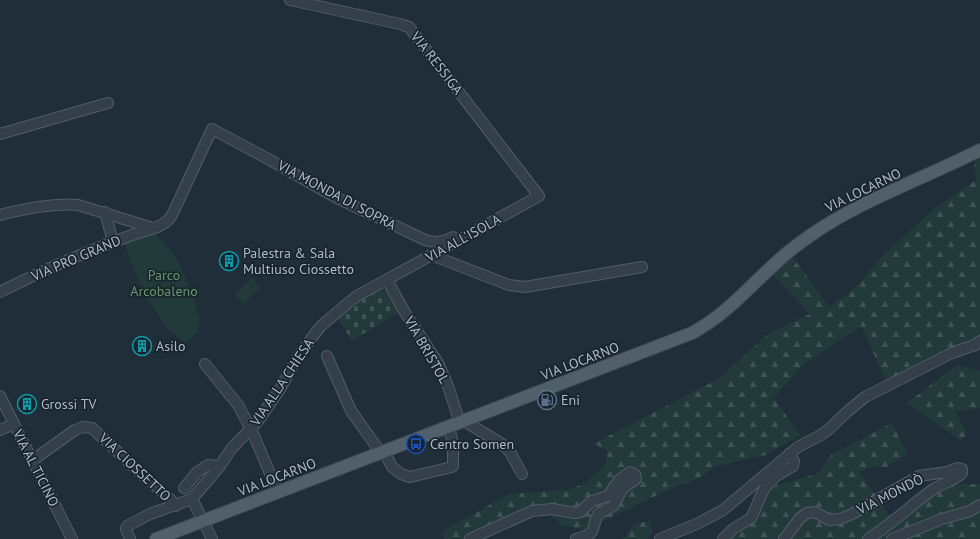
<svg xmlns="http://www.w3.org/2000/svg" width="980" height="539" viewBox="0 0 980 539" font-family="'PT Sans',sans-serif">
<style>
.forest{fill:url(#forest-firs)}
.cemetery{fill:url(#cemetery-stones)}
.park{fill:#223a3a}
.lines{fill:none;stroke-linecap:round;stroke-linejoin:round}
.minor-casing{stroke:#515d67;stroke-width:12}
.major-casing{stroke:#404b56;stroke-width:14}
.minor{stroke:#343f49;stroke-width:10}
.major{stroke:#515f6a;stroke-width:12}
.labels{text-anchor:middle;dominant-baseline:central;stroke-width:3.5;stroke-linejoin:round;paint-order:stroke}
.street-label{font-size:14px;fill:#aebac6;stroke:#19242e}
.poi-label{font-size:14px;fill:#aebac6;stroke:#19242e;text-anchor:start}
.park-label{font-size:14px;fill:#65976a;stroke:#19242e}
</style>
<defs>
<pattern id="forest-firs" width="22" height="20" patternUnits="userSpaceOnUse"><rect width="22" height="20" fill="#223a3a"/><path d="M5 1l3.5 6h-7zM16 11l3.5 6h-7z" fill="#405455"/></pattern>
<pattern id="cemetery-stones" width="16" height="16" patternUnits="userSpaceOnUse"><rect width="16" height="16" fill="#223a3a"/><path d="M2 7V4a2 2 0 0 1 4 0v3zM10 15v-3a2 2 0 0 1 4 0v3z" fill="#405455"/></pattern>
</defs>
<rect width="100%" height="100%" fill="#202e39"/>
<g class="forest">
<polygon points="980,157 980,343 971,350 886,380 861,326 802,366 774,398 800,435 766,455 715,466 700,478 670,489 601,522 595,530 589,531 562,525 542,507 464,539 444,539 443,531 509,494 568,490 585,483 606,464 607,450 593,444 720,378 769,333 810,314 772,274 792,256 829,307 853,290 885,253 934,209 976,180 974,160"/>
<polygon points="957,365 980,371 980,408 955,411 967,433 961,441 907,403"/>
<polygon points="892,423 907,454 887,467 873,466 859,472 891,517 946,484 980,484 980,539 728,539 764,496 772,493 772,487 819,473 831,455"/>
<polygon points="650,521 652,531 648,539 620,539 624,538 634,523"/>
</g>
<polygon class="cemetery" points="379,290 385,292 399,312 352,341 337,316 357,305 356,301"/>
<g class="park">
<polygon points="155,233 167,246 178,261 191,290 200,320 198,332 185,343 168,330 144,294 124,243"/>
<polygon points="252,278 260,288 243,304 234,294"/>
</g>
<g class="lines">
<g class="minor-casing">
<g id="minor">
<polyline points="0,134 108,103"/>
<polyline points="105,212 113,242"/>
<path d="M0 215C24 209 54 203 78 205L153 228"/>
<polyline points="431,255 509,285 525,287 642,267"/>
<polyline points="387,280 404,311 438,363 448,386 460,423"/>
<path d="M0 292C44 270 89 250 135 234 147 230 166 227 172 215L212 129 270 160 335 197 423 239C434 244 443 242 453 237"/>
<polyline points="327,356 351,411 381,453"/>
<polyline points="205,364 238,405 251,429 278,492"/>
<polyline points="0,396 72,539"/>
<polyline points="464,421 502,444 510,452 522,474"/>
<polyline points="0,430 14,424"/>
<polyline points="384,451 392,467 401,474 410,477 452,467 453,466 453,444 449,427"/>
<polyline points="33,460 75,430 83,427 92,428 136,469 172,501 175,506"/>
<polyline points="184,488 197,472 208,465 220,466"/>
<polyline points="130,539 126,529 127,526 150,514 192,499"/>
<polyline points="212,539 192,499 220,466 231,449 258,421 280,389 298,357 313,336 321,326 348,303 357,296 539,196 409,27 400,24 290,0"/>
<path d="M470 539 532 511 552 509 575 513 580 512 592 501 608 496 619 480 630 472 635 474 636 479 623 488 613 506 598 514C590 531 599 533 576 539"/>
<polyline points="660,539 699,523 723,510 798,447 819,436 828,430 848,411 865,397 952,353 975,345 980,341"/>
<polyline points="723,539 733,529 751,518 754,512 761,495 765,488 776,476 793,466 794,461 789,454"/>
<path d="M784 539 800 518 807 513 815 512 829 520 840 519 852 514 919 476 947 472 958 468 962 469V473C959 478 942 484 935 488 912 504 892 524 868 539"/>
<polyline points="892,539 942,519 970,511 980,505"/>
</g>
</g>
<g class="major-casing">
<path id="major" d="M156 539 692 333C727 314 751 285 780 259 790 250 801 242 811 235 861 200 925 178 980 150"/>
</g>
<use href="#minor" class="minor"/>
<use href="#major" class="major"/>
</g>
<defs>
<g id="building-ring" transform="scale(1)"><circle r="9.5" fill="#19242e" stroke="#0f9aa8" stroke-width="1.5"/><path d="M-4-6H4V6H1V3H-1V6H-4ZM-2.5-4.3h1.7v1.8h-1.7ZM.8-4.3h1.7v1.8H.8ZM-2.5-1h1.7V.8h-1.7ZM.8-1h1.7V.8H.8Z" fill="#0f9aa8"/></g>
<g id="fuel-ring" transform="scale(1)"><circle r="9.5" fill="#19242e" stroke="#5c6f8a" stroke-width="1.5"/><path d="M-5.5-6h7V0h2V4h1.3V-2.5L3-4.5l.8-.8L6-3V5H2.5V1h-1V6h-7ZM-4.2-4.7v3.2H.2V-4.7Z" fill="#5c6f8a"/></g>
<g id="bus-ring" transform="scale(1)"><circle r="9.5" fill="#19242e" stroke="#1a4fb4" stroke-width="1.5"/><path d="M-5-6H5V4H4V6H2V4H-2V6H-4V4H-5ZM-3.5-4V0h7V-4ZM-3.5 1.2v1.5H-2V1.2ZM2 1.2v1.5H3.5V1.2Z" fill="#1a4fb4"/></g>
</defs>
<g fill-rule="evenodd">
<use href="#building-ring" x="229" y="261"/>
<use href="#building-ring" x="142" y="346"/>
<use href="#fuel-ring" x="547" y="400"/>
<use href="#building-ring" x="27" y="404"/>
<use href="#bus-ring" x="416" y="444"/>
</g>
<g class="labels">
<g class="street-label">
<text transform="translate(437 63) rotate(52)">VIA RESSIGA</text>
<text transform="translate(863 190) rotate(-26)">VIA LOCARNO</text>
<text transform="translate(337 195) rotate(28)">VIA MONDA DI SOPRA</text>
<text transform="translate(463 238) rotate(-29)">VIA ALL'ISOLA</text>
<text transform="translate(76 258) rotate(-23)">VIA PRO GRAND</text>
<text transform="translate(427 350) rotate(60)">VIA BRISTOL</text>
<text transform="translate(580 361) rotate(-21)">VIA LOCARNO</text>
<text transform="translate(282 382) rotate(-56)">VIA ALLA CHIESA</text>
<text transform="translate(135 467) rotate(43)">VIA CIOSSETTO</text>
<text transform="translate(36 468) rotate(63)">VIA AL TICINO</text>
<text transform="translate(277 477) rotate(-21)">VIA LOCARNO</text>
<text transform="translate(890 494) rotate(-27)">VIA MONDÒ</text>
</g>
<g class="poi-label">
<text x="243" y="253">Palestra &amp; Sala<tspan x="243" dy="16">Multiuso Ciossetto</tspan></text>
<text x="156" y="346">Asilo</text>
<text x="561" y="400">Eni</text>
<text x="41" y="404">Grossi TV</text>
<text x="430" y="444">Centro Somen</text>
</g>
<g class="park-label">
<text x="164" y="275">Parco<tspan x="164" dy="16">Arcobaleno</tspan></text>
</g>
</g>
</svg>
